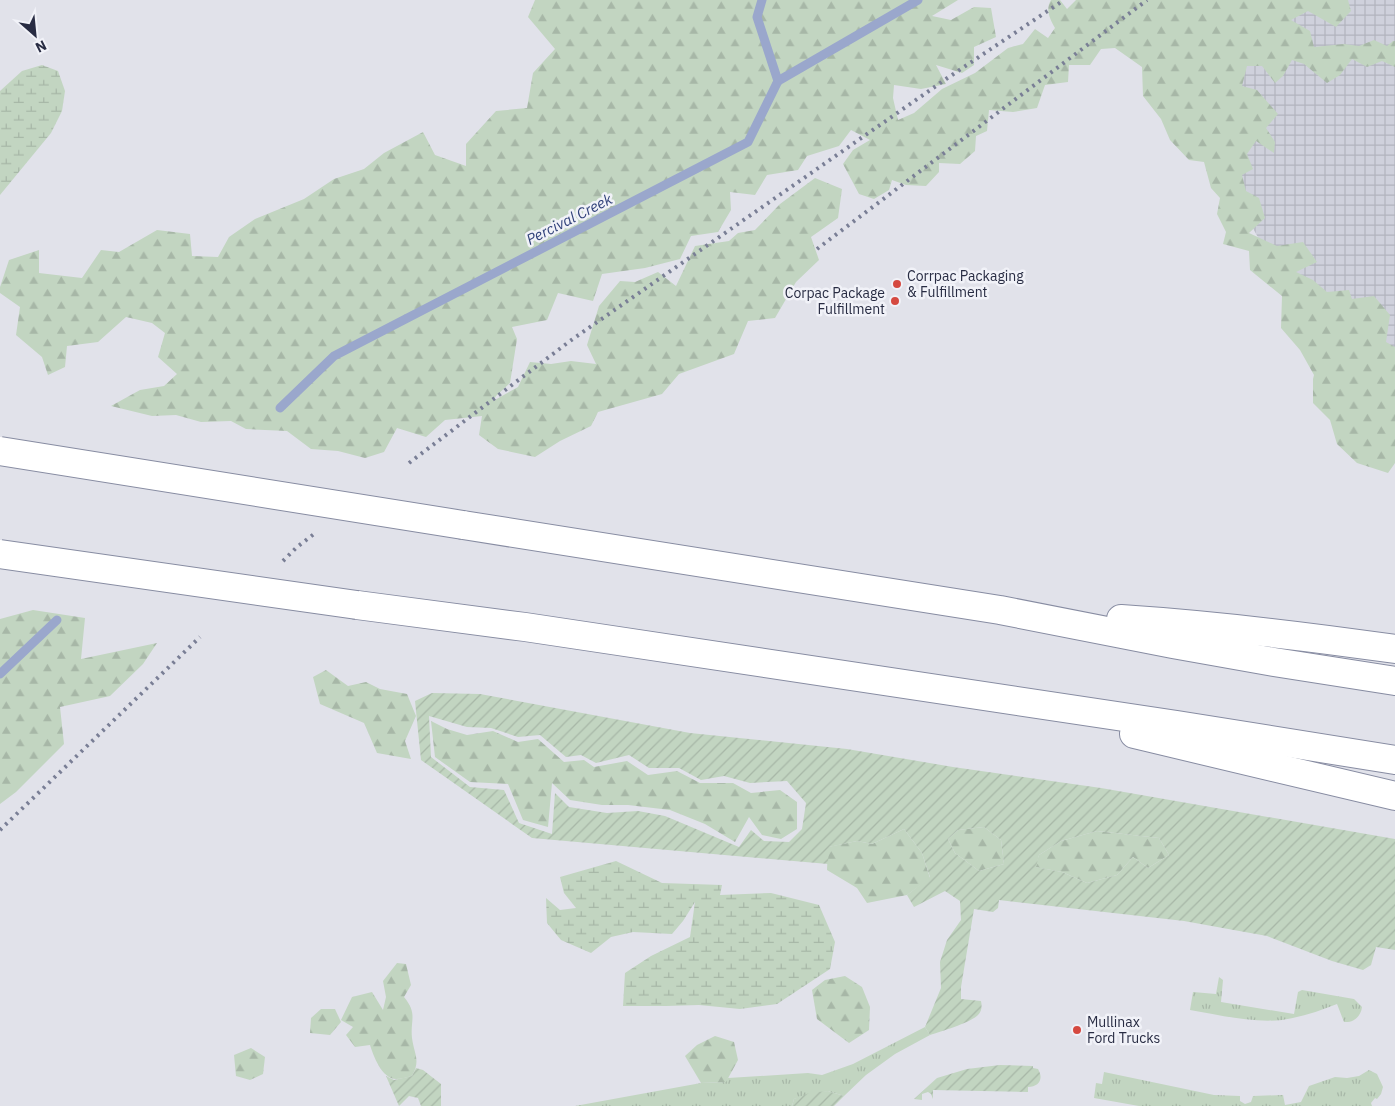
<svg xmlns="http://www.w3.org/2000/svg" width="1395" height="1106" viewBox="0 0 1395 1106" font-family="'IBM Plex Sans',sans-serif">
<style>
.industrial{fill:url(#industrial-grid)}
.grass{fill:url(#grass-tufts)}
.forest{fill:url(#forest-firs)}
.wetland{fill:url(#wetland-marsh)}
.garden{fill:url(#garden-furrows);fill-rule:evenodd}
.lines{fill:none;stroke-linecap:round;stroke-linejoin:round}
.stream{stroke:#9aa7cc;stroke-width:9}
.motorway-casing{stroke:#878ca2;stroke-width:30}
.motorway{stroke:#fff;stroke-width:28}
.rail{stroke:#797e95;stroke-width:4;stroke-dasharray:2.5 5;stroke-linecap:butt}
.motorway-bridge-casing{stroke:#878ca2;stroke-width:30;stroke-linecap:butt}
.motorway-bridge{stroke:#fff;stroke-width:28}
.poi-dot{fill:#d54940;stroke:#f1f2f8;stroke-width:2}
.labels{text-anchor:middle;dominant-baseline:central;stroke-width:5;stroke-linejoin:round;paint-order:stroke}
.poi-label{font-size:14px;fill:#282c43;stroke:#f1f2f8;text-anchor:start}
.water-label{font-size:15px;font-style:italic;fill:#304179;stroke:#f1f2f8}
</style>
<defs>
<pattern id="industrial-grid" width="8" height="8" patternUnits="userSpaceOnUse" patternTransform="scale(1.25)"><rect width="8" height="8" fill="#cfd1dc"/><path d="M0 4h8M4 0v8" fill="none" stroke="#b2b4be"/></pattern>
<pattern id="grass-tufts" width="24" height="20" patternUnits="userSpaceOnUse" patternTransform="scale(1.25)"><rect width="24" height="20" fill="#c2d5c1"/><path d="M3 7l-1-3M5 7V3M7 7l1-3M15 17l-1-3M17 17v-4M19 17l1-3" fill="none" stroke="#a7b7a7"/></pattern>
<pattern id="forest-firs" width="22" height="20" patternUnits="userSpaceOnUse" patternTransform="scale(1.25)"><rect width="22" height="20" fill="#c2d5c1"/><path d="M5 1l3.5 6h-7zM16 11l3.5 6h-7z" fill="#a7b7a7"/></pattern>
<pattern id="wetland-marsh" width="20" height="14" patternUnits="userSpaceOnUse" patternTransform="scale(1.25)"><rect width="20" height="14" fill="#c2d5c1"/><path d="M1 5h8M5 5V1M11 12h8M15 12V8" fill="none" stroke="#a7b7a7"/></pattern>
<pattern id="garden-furrows" width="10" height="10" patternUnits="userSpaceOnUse" patternTransform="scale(1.25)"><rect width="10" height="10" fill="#c2d5c1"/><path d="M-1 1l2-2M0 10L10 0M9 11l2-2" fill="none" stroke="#a7b7a7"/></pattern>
</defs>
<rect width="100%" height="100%" fill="#e1e2ea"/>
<polygon class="industrial" points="1171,0 1395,0 1395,443 1371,438 1139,26"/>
<g class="grass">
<path d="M1219 977 1223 980 1221 1002 1294 1014 1298 992 1302 990 1354 999 1362 1007C1361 1016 1354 1023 1344 1022L1337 1004C1320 1011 1301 1017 1282 1020 1252 1023 1219 1015 1190 1010L1193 992 1216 994Z"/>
<polygon points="925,1027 930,1035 895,1054 866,1075 844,1096 828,1091 794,1099 792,1106 575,1106 701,1083 725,1082 728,1078 808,1073 822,1075 853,1064"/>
<polygon points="1369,1070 1377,1074 1383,1087 1381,1094 1377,1099 1375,1098 1371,1103 1372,1106 1139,1106 1094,1098 1096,1083 1102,1084 1104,1072 1214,1095 1240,1096 1240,1101 1245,1104 1251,1102 1253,1096 1283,1095 1285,1105 1301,1102 1309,1086 1335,1077 1347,1078 1359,1076"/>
</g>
<g class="forest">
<path d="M535 0H958L932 16 951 20 974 7 991 8 996 37 974 47V65L962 73 936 65 946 84 921 89 894 85 893 98 898 120 914 113 942 89 975 73 1008 48 1023 44 1035 29 1048 38 1055 28C1050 19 1045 10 1051 0H1060L1067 9 1076 0H1348L1351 11 1336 27 1308 11 1291 20 1310 31 1314 47 1344 44 1359 46 1374 40 1387 46 1393 41H1395V67L1382 61 1367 67 1352 59 1340 75 1327 83 1304 64 1292 60 1283 76 1275 83 1262 66H1247L1242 86 1257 90 1278 114 1266 128 1275 142 1274 153 1256 141 1247 154 1253 169 1242 175 1246 191 1259 198 1265 218 1249 233 1277 246 1303 242 1317 262 1296 272 1313 280 1327 292 1349 290 1352 299 1374 296 1390 315 1386 342 1395 347V463L1388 473 1357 463 1337 444 1330 420 1313 403V379L1314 375 1300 350 1281 328 1282 296 1250 270 1249 251 1223 244 1226 232 1217 214 1220 198 1211 188 1204 162 1189 160 1170 140 1161 119 1143 96 1142 67 1115 48 1101 49 1090 65H1069L1068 82 1045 85 1037 108 1013 112 989 110 987 131 976 136 975 151 960 164 939 163V172L926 186 906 185 892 180 889 190 874 199 859 194 843 164 853 150 870 140 851 130 839 146 807 156 798 170 767 175 755 195 730 192 731 210 718 232 691 236 680 259 645 268 602 274 593 301 558 293 547 320 512 327 517 339 510 383 496 396 493 401 518 387 530 362 551 364 571 361 596 364 587 345 599 306 620 281 635 282 658 272 676 286 695 246 729 241 738 233 755 230 780 204 815 178 842 189 838 218 811 237 819 260 796 282 775 318 748 321 734 354 679 374 662 394 598 412 591 426 560 441 535 457 498 449 479 435 482 416 445 420 426 437 397 428 384 452 365 458 338 451 311 449 287 431 246 429 231 421 201 422 176 415 152 416 111 406 140 390 164 386 177 374 158 357 165 333 152 323 126 317 98 342 67 346 65 367 48 375 42 357 16 335 20 307 0 293V287L9 260 39 250V273L82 278 101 250 119 252 157 230 190 234 192 256 218 257 229 237 255 219 304 199 334 179 364 169 384 153 423 132 435 155 466 166V144L496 111 527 108 533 73 555 49 528 17Z"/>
<polygon points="33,610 85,618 81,659 157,643 143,664 110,696 60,707 64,744 16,792 0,804 0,619"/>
<polygon points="326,670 348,686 366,682 380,689 407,694 416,716 405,741 411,759 377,753 364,723 320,704 313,677"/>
<polygon points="431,721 447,729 467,735 493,731 518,742 538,739 564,762 584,760 594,767 627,761 648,775 677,771 700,783 733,783 751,793 780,790 797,802 797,829 781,839 762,835 749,817 735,842 705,824 670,810 628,805 602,805 570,800 552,783 548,827 523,820 508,784 470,782 435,757"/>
<polygon points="984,827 1001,840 1004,864 979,871 955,853 948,839 958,830"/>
<polygon points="904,829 922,853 930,878 907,895 867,903 857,888 827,870 828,847 857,841 872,844"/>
<polygon points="1097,831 1159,838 1169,855 1148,868 1133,857 1117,875 1087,883 1062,872 1035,867 1039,855 1061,841"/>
<path d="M397 963 406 964 411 985 404 997C418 1014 410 1020 412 1038 414 1054 421 1060 412 1076 407 1077 401 1079 396 1079 382 1079 373 1055 370 1045L355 1047 346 1035 353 1027 341 1020 352 997 372 992 383 1010 386 997 383 981Z"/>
<polygon points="845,976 862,987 870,1007 869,1030 849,1043 817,1019 812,990 825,980"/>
<polygon points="321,1009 335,1009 341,1022 330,1035 310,1033 311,1018"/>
<polygon points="715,1036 734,1042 738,1060 726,1082 701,1083 685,1056 697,1045"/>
<polygon points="251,1048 265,1057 263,1074 250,1080 236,1076 234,1055"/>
</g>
<g class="wetland">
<polygon points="42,65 58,71 65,91 62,111 51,133 0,195 0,91 22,71"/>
<polygon points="616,861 662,883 722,885 720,895 771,893 819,905 835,942 830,969 777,1004 740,1009 699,1005 666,1006 623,1006 625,973 651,956 690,937 695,902 683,921 672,934 633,932 611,937 591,953 561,940 547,923 546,898 560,910 576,908 564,893 560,877"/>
</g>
<g class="garden">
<path d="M432 693 480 694 690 733 847 749 953 767 1101 788 1395 839V950L1376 947 1371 965 1363 970 1332 961 1267 936 1184 921 999 900 998 908 993 912 974 909 961 987V999L981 1001C982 1006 982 1011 978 1015 970 1023 942 1031 930 1035L925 1027 941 988 940 962 947 940 961 920 960 901 945 891 914 907 907 895 930 877 922 853 904 829 872 844 857 841 829 847 828 864 532 838 421 760 415 701ZM429 716 467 727 491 728 518 737 540 735 566 757 581 755 596 763 629 755 649 768H679L701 780 724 776 750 783 787 781 806 803 802 829 789 842 764 841 751 830 739 847 665 816 638 811 607 813 569 807 555 793 552 834 519 823 504 790 470 787 431 757ZM984 827 1001 840 1004 864 979 871 955 853 948 839 958 830ZM1097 831 1159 838 1169 855 1148 868 1133 857 1117 875 1087 883 1062 872 1036 867 1039 855 1061 841Z"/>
<path d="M1000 1065 1033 1066V1068L1038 1069C1044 1079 1039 1087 1028 1087V1092L933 1090V1099L931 1094 928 1092 922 1094V1100L914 1099 937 1078 967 1069Z"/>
<polygon points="416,1068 423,1070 441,1084 441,1106 421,1106 418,1098 409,1096 399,1106 386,1076 394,1080 412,1076"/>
<polygon points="828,1091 844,1096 834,1106 792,1106 794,1099 809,1093"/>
</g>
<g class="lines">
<g class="stream">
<polyline points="778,81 918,0"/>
<polyline points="280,408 334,356 748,142 778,81 757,17 762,0"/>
<polyline points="0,674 57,620"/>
</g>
<g class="motorway-casing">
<g id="motorway">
<polyline points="463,525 1000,610 1173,644 1274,662 1395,681"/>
<polyline points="357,605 525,627 1177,725 1395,760"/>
<path d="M1121 619C1212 625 1304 636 1395 649"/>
<polyline points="1134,734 1395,796"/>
</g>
</g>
<use href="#motorway" class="motorway"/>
<g class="rail">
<polyline points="817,249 1147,0"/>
<polyline points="409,463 570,341 946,79 1064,0"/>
<polyline points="283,561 297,547 314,534"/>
<polyline points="0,830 200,637"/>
</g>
<g class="motorway-bridge-casing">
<g id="motorway-bridge">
<polyline points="0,451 463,525"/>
<polyline points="0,554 357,605"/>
</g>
</g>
<use href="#motorway-bridge" class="motorway-bridge"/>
</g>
<g class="poi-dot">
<circle cx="897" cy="284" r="5"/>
<circle cx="895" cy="301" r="5"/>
<circle cx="1077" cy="1030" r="5"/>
</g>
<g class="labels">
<g class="poi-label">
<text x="907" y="276">Corrpac Packaging<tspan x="907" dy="16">&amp; Fulfillment</tspan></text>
<text x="885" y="293" text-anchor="end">Corpac Package<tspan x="885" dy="16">Fulfillment</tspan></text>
<text x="1087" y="1022">Mullinax<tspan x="1087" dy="16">Ford Trucks</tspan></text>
</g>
<g class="water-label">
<text transform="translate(569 219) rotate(-27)">Percival Creek</text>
</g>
</g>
<g transform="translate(35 35) rotate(153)" stroke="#f1f2f8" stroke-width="4" paint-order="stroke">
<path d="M0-4L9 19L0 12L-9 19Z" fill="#282c43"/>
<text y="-8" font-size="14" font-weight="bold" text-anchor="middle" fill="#282c43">N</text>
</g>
</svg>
